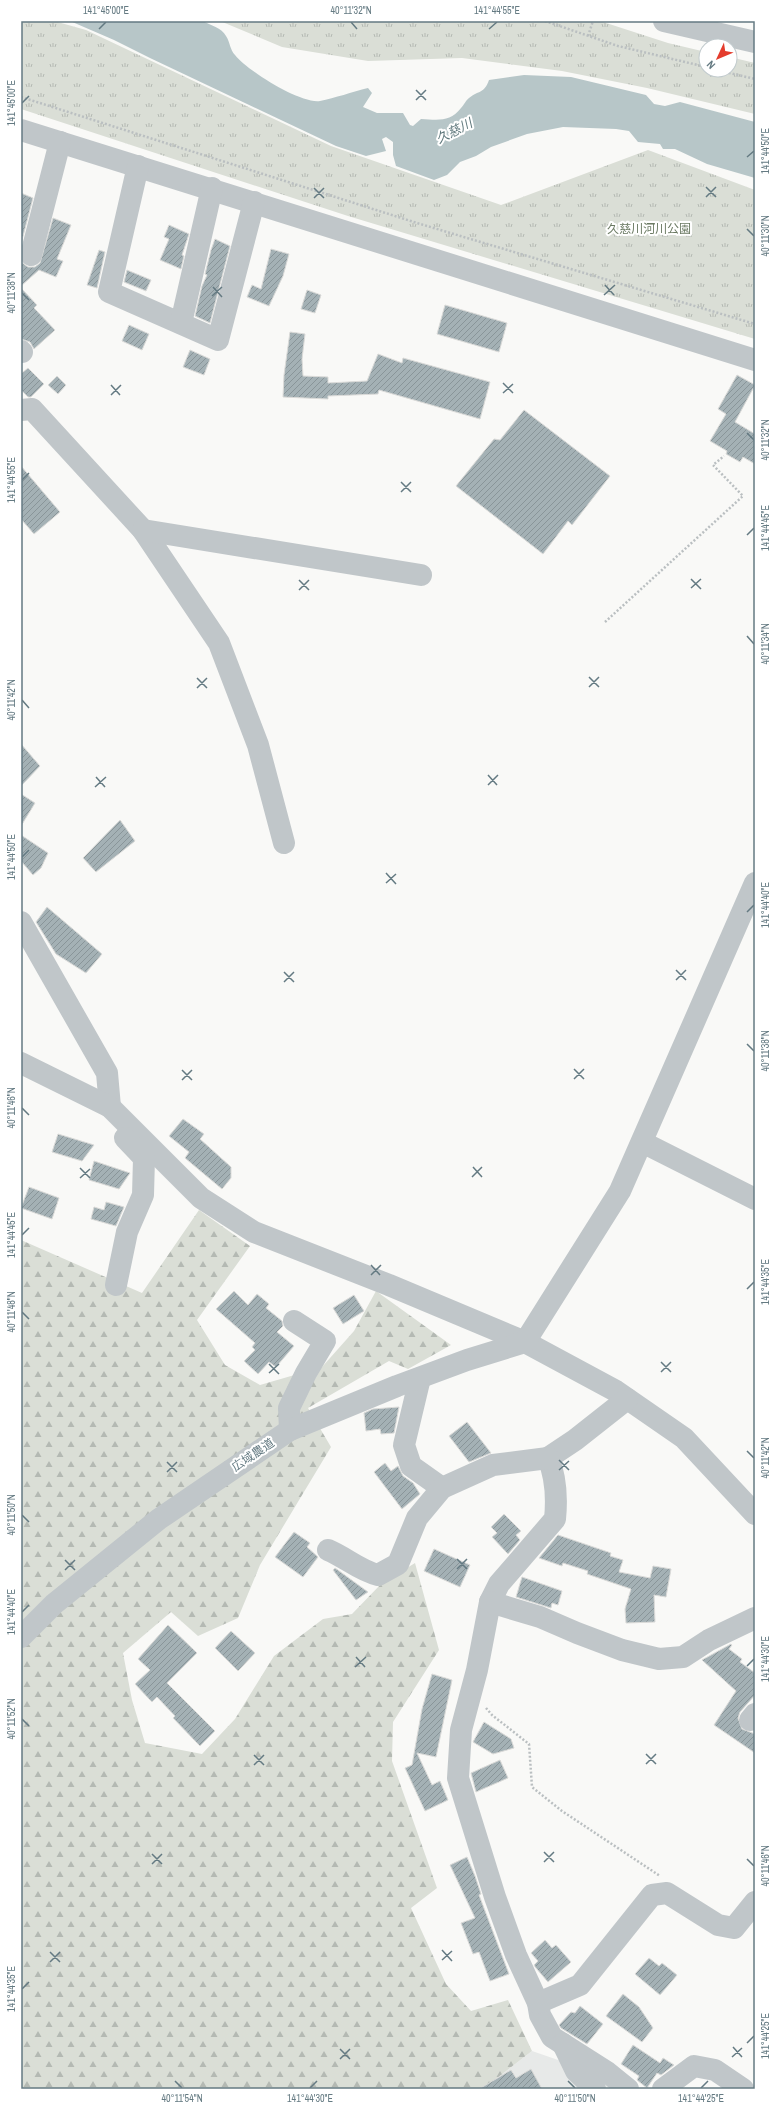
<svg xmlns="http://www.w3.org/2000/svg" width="776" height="2110" viewBox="0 0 776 2110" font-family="'Archivo Narrow','Noto Sans JP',sans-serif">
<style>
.built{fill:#e7e9e8}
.forest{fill:url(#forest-firs)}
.park{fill:url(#park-tufts)}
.water{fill:#b7c6c8}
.building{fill:url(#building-hatch);stroke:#dbdbd9}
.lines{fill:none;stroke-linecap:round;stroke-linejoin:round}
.path{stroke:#babfc1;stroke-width:2.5;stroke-dasharray:2 2;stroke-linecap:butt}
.minor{stroke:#c0c6c9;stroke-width:22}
.ticks{fill:none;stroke:#647a82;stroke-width:1.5}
.labels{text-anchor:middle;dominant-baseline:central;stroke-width:4;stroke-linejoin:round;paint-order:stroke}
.park-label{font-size:12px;fill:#6b7a63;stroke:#fff}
.street-label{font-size:12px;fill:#647a82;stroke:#fff}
.water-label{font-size:13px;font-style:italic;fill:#5f787c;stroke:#fff}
.neatline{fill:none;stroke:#647a82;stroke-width:1.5}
.ticks-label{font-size:10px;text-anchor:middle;fill:#647a82}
</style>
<defs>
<pattern id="forest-firs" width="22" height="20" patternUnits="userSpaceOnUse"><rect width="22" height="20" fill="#daded6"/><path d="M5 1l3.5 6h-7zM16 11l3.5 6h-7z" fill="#b4b9b3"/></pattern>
<pattern id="park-tufts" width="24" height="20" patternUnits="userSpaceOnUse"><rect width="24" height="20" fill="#daded6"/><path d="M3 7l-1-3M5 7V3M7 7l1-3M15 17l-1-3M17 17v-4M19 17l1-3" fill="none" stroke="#b4b9b3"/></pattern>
<pattern id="building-hatch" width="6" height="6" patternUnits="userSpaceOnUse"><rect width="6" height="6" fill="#a4b1b5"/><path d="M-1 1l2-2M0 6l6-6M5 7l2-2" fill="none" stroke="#899599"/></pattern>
</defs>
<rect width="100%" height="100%" fill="#f9f9f7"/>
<polygon class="built" points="532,2051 596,2073 616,2089 483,2089"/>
<polygon class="forest" points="199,1210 250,1246 197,1320 225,1365 260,1385 322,1367 354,1331 376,1291 451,1345 408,1369 389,1361 308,1408 331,1447 260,1565 238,1618 198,1636 171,1612 123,1653 132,1700 145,1743 202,1754 235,1719 274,1656 323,1619 352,1614 381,1584 415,1563 439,1650 393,1722 392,1761 437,1888 411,1908 446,1984 471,2011 508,2000 532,2051 483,2089 21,2089 21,1240 142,1293"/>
<g class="park">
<polygon points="21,21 54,21 86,30 331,146 501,205 648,150 755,190 755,339 348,216 21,109"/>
<polygon points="220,21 600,21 668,43 706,52 706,70 730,70 730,57 755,63 755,114 647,88 562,71 462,58 368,61 282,47"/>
</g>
<path class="water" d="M70 21H203C210 25 222 28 226 36 230 42 230 50 235 55 248 71 300 104 320 101 335 98 352 92 368 88L372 93 363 107 377 113H403L410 125 413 126 421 119C439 120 450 122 461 108 464 105 466 100 469 98 479 90 484 94 489 80L524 75 571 77 646 95 654 104 665 106 680 102 755 122V178L707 164 675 149H663L660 144 638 142 629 131 616 129 563 127 527 134 491 147 476 156 460 162 447 175 434 180 396 166 393 155V142L386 137 382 139 386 151 366 156 336 146 150 58 114 40Z"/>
<g class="building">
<polygon points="21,193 33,198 21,244"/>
<polygon points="53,218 71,225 57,259 63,261 56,277 39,270 21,286 21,262 28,267 35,267 40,263"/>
<polygon points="169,225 189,234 182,255 184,256 181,269 160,260 169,239 164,237"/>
<polygon points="215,239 230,246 210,323 195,316 202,286 207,275 205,274 211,250"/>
<polygon points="271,249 289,254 283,276 269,306 247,297 252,285 261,289"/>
<polygon points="99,250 105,252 97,288 87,285"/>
<polygon points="127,270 151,280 146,291 124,282"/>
<polygon points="21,288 37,305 34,308 55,330 34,349 30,342 21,339"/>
<polygon points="307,290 321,295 315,313 301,309"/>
<polygon points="445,305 507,323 499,352 437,334"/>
<polygon points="129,325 149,334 142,350 122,341"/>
<polygon points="290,332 305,334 302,359 303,376 328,377 328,383 367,381 378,354 402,363 403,358 490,382 480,419 379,390 378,394 328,396 328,399 283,397 284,375"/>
<polygon points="190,350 210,359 204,375 183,367"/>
<polygon points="28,368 44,384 31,397 28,397 21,390 21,374"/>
<polygon points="737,375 755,385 735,422 755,434 755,464 743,457 740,462 726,454 727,451 710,441 726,414 718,409"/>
<polygon points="57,376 66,385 58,394 48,385"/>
<polygon points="524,410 610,476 572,525 568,521 543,554 456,486 494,439 500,440"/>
<polygon points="21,466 60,512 34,534 21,519"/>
<polygon points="21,744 40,766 21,786"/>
<polygon points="21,794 35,803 21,826"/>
<polygon points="120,820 135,841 96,872 83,858"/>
<polygon points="21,835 48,853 41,868 33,875 21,861"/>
<polygon points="47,907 102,954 86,973 56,954 36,922"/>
<polygon points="183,1119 204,1134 200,1139 231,1167 231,1178 222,1189 185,1158 189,1152 169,1136"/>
<polygon points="58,1134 94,1145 82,1161 52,1152"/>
<polygon points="94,1161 130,1173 119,1189 89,1180"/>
<polygon points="29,1187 59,1198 52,1219 21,1208"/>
<polygon points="106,1202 124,1207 116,1226 91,1219 94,1207 104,1210"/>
<polygon points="234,1291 248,1305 257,1294 269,1304 266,1308 282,1321 283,1326 277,1332 294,1346 276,1367 269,1362 258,1374 244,1361 255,1350 252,1347 255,1343 216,1309"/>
<polygon points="354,1295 364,1311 343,1324 333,1308"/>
<polygon points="399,1407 394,1433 381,1434 380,1429 366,1431 364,1413 373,1409"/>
<polygon points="467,1422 491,1453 469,1462 449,1436"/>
<polygon points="385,1463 391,1471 398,1466 403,1476 413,1483 420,1494 402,1509 374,1472"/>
<polygon points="504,1514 521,1531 516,1535 520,1540 508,1554 492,1537 497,1533 491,1527"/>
<polygon points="294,1532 310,1543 307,1547 318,1557 303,1577 275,1557"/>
<polygon points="558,1535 611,1553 610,1556 623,1560 619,1572 650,1578 653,1566 671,1569 666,1597 654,1595 655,1622 626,1623 625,1609 631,1589 587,1574 588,1571 563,1563 562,1566 539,1558"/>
<polygon points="434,1549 470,1565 460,1587 424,1571"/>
<polygon points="335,1568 368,1592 356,1600 333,1570"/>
<polygon points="522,1577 562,1591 558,1605 552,1603 551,1608 516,1597"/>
<polygon points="168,1625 197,1653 167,1683 215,1731 200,1746 173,1718 175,1716 157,1697 152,1702 135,1684 150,1670 138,1659"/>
<polygon points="231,1631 255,1653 238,1671 215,1648"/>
<polygon points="731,1644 732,1645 729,1649 742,1659 740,1662 755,1673 755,1695 740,1712 738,1718 742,1729 755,1734 755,1753 714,1725 736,1691 702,1660"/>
<polygon points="432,1674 452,1680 436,1757 417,1753 432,1785 440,1781 448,1800 425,1811 405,1768 412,1765 422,1709"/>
<polygon points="484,1722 511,1739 514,1748 493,1754 473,1742"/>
<polygon points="500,1760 508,1778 476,1792 471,1773"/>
<polygon points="467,1857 475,1876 481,1894 479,1895 509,1974 490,1981 479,1952 473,1954 461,1923 475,1918 450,1865"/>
<polygon points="545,1940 552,1948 556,1945 571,1962 548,1982 536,1968 534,1965 538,1961 531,1953"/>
<polygon points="649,1958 659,1966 662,1963 677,1975 660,1995 635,1974"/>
<polygon points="623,1994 639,2007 653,2028 642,2042 606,2016"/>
<polygon points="580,2006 603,2024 587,2044 561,2028 559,2025 571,2012 575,2013"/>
<polygon points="633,2045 660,2063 663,2058 674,2065 661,2075 657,2073 647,2088 637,2080 639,2076 621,2064"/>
<polygon points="531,2069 542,2089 479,2089 511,2070 516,2078"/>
</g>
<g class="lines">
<g class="path">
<polyline points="545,21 618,46 706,67"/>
<polyline points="588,36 593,21"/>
<polyline points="717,70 755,79"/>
<polyline points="21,97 417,223 755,324"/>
<polyline points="605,622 743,496 713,465 724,456"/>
<polyline points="486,1708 492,1715 529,1744 532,1787 562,1811 660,1876"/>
</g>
<g class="minor">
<polyline points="664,21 755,42"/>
<polyline points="21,130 755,360"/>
<polyline points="138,166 109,292 218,340 254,202"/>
<polyline points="31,255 60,142"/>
<polyline points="181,323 212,188"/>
<polyline points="21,351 22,352"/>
<polyline points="21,410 32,409 143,530 219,643 258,745 284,843"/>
<polyline points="143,530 421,575"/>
<polyline points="21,922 107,1073 110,1107"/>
<polyline points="21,1063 110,1107 201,1198 254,1232 389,1285 525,1342 616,1391 684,1438 755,1514"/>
<polyline points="642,1142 755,1199"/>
<polyline points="116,1285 127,1232 143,1195 144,1158 125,1138"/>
<polyline points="420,1378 404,1445 411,1466 442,1488"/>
<path d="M627 1399 575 1440 548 1458C556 1477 557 1499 555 1519L499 1584 490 1602 477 1670 461 1730 458 1778 495 1897 516 1955 538 2003 540 2015 552 2037 607 2072 628 2089"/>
<polyline points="290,1430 289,1408 306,1373 325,1341 294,1321"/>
<path d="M328 1550C345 1557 360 1571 378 1575L398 1564 417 1518 442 1488 493 1465 548 1458"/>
<polyline points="490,1602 540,1617 577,1633 622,1650 659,1659 683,1657 709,1640 755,1618"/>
<polyline points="21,1637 54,1604 159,1519 290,1430 397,1386 467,1360 525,1342 620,1191 755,883"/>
<polyline points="750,1720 755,1714"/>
<polyline points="538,2003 580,1985 652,1895 667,1893 718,1925 734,1928 755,1902"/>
<polyline points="563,2044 576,2071 595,2089"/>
<polyline points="663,2089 694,2066 715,2070 743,2089"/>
</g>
</g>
<path class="ticks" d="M351 22 357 29M99 29 106 22M489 29 497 22M416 90 426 100M416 100 426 90M22 103 29 96M747 157 754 151M706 187 716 197M314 188 324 198M706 197 716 187M314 198 324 188M747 229 754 236M605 285 614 295M213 287 222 297M22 293 29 300M604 295 615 285M212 296 222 287M503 383 513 393M111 385 120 395M503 393 513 384M111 395 121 385M747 433 754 440M22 480 29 473M401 482 411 492M401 492 411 482M747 535 754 528M691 579 701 589M299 580 309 590M691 588 701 579M299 590 309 580M747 636 754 644M589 677 599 687M197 678 207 688M589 687 599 677M197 688 207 678M22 700 29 708M488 775 497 785M96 777 105 787M488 785 498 775M95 787 106 777M22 857 29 850M386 873 396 884M386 883 396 874M747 912 754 905M676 970 686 980M284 972 294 982M676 980 686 970M284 982 294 972M747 1044 754 1051M574 1069 584 1079M182 1070 192 1080M574 1079 584 1069M182 1080 192 1070M22 1108 29 1115M473 1167 482 1177M80 1168 90 1178M472 1177 482 1167M80 1178 90 1169M22 1235 29 1228M371 1265 380 1275M371 1275 381 1265M747 1289 754 1282M22 1312 29 1319M661 1362 671 1372M269 1364 279 1374M661 1372 671 1362M269 1373 279 1364M747 1451 754 1458M559 1460 569 1470M167 1462 177 1472M559 1470 569 1461M167 1472 177 1462M22 1515 29 1522M457 1559 467 1569M65 1560 75 1570M457 1569 467 1559M65 1570 75 1560M22 1612 29 1605M356 1657 365 1667M747 1666 754 1659M355 1667 366 1657M22 1719 29 1726M646 1754 656 1764M254 1755 264 1765M646 1764 656 1754M254 1765 264 1755M544 1852 554 1862M152 1854 162 1864M747 1859 754 1866M544 1862 554 1852M152 1864 162 1854M442 1950 452 1961M50 1952 60 1962M442 1960 452 1951M50 1962 60 1952M22 1989 29 1982M747 2043 754 2036M733 2047 742 2057M340 2049 350 2059M732 2057 742 2048M340 2059 350 2049M175 2081 182 2088M568 2081 575 2088M310 2088 317 2081M701 2088 708 2081"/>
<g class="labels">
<g class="park-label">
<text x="649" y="229">久慈川河川公園</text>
</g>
<g class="street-label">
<text transform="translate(253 1455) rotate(-34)">広域農道</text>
</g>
<g class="water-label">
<text transform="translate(454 131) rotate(-27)">久慈川</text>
</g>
</g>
<rect width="776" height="2110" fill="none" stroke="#ffffff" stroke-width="44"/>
<g transform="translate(718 58) rotate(226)"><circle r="19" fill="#ffffff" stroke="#c1cacd"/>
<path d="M0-3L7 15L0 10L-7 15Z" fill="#e43c2d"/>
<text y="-6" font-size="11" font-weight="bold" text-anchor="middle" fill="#647a82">N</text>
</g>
<rect x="22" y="22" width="732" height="2066" class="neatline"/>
<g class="ticks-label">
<text x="106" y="14">141°45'00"E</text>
<text x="351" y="14">40°11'32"N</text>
<text x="497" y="14">141°44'55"E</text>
<text transform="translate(11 103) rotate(-90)" y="4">141°45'00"E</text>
<text transform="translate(765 151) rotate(-90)" y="4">141°44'50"E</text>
<text transform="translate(765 236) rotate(-90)" y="4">40°11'30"N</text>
<text transform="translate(11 293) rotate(-90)" y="4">40°11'38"N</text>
<text transform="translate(765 440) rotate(-90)" y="4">40°11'32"N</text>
<text transform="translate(11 480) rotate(-90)" y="4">141°44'55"E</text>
<text transform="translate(765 528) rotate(-90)" y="4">141°44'45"E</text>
<text transform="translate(765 644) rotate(-90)" y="4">40°11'34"N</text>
<text transform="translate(11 700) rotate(-90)" y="4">40°11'42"N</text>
<text transform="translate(11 857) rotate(-90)" y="4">141°44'50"E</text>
<text transform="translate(765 905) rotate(-90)" y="4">141°44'40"E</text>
<text transform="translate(765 1051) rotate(-90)" y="4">40°11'38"N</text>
<text transform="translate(11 1108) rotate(-90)" y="4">40°11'46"N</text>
<text transform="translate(11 1235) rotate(-90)" y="4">141°44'45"E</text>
<text transform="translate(765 1282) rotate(-90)" y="4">141°44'35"E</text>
<text transform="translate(11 1312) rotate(-90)" y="4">40°11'48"N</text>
<text transform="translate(765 1458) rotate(-90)" y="4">40°11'42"N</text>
<text transform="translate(11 1515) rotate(-90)" y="4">40°11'50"N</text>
<text transform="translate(11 1612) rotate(-90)" y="4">141°44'40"E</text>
<text transform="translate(765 1659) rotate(-90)" y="4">141°44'30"E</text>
<text transform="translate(11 1719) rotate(-90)" y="4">40°11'52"N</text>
<text transform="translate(765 1866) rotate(-90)" y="4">40°11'46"N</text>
<text transform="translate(11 1989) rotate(-90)" y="4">141°44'35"E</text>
<text transform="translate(765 2036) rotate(-90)" y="4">141°44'25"E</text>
<text x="182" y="2102">40°11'54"N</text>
<text x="310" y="2102">141°44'30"E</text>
<text x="575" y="2102">40°11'50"N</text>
<text x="701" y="2102">141°44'25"E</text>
</g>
</svg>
